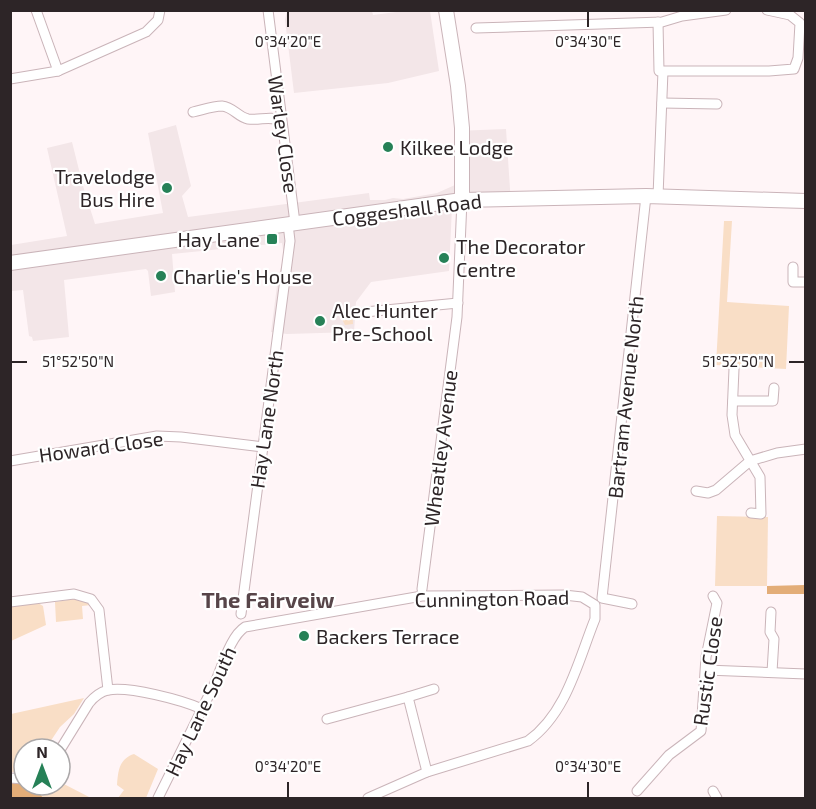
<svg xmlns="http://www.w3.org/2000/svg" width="816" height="809" viewBox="0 0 816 809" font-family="'Exo 2',sans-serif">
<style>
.built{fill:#f3e6e8}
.green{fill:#f9dec6}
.forest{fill:#e3ad78}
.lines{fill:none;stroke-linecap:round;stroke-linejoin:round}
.street-casing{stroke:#cab4b9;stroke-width:11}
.secondary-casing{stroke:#cab4b9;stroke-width:16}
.street{stroke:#fff;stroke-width:9}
.secondary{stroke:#fff;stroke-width:14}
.ticks{fill:none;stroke:#2d2527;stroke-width:2}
.poi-dot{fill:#268157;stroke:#fff;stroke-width:2}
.labels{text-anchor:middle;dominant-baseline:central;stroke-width:4.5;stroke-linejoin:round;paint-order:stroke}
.street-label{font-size:20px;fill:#2d2527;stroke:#fff}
.poi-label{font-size:20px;fill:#2d2527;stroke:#fff;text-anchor:start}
.quarter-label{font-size:22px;font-weight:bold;fill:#574549;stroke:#fff}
.ticks-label{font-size:15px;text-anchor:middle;fill:#2d2527;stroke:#fff;stroke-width:4.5;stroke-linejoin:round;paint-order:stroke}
</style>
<rect width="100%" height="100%" fill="#fff5f7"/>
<g class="built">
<polygon points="287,11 372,11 373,15 404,11 430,11 439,71 388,83 294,93 285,20"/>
<polygon points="176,125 191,186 182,196 188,217 369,193 370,200 385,200 393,198 403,199 437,193 455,185 458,154 455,131 506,129 511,204 452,207 449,271 371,282 356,302 354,332 287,334 271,332 278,278 284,256 282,243 172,254 175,292 151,296 148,271 146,269 64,280 69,337 33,341 32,337 29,336 23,290 11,291 11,245 67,236 47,148 72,142 83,186 95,224 163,213 148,133"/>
</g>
<g class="green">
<polygon points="724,221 732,221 727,302 789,306 786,369 716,365"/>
<polygon points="352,308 353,324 345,325 337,309"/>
<polygon points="717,516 768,517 767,586 715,586"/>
<polygon points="79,598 91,605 82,606 83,619 56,622 55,602"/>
<polygon points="38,603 43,606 46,625 11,641 10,605"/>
<polygon points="84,698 74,714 60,727 46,748 48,749 24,749 24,772 11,772 11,714"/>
<path d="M134 754 158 769 146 798H118L124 790 117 785C118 771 119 759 134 754Z"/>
<polygon points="60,782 91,798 11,798 10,783 24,785 60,785"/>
</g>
<g class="forest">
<polygon points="805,585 805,594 767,594 767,586"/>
<polygon points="10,783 33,785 43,798 11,798"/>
</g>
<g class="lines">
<g class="street-casing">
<g id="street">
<polyline points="36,10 58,71"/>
<polyline points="268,10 295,223"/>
<polyline points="658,22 659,71"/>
<polyline points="476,28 662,22 682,16 726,10"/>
<polyline points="10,79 58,71 146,32 158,20 160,10"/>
<polyline points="662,103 717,104"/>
<path d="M193 112C202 110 213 106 222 106 233 107 238 117 248 119 260 121 270 115 281 121"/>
<polyline points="658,196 663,71 769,71 794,69 798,58 800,23 790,15 767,10"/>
<polyline points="793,267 793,282 806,282"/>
<polyline points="365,312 458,303"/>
<polyline points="734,369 732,415 735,435 760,477 761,514 751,513"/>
<polyline points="733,401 773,401 774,388"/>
<polyline points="10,461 157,436 181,437 263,447"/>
<polyline points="696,491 708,493 716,490 750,461 777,453 806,449"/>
<polyline points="422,589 457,317 462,200"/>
<polyline points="10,602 74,594 91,599 99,610 108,690"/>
<polyline points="632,604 602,598 646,196"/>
<polyline points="771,612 770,632 774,639 772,672"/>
<polyline points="241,614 290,241 288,224"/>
<polyline points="706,670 806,674"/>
<polyline points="408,697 434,689"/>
<polyline points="327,719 408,697 427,772"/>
<path d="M60 750 89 703C94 697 100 692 108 690 129 686 182 700 202 709"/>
<polyline points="10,778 24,779"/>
<polyline points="637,791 669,755 701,731 706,657 717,603 713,596"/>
<polyline points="713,791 717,798"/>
<path d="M158 798C176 762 194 725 212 689 221 672 229 637 245 627L422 596 564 595 582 597 595 605V619C578 661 567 713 528 741L427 772 368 798"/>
</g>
</g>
<g class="secondary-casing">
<g id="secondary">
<polyline points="446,10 458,86 462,128 462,200"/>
<polyline points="10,263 462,200 646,196 806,201"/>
</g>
</g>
<use href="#street" class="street"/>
<use href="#secondary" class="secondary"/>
</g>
<path class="ticks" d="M288 12V27M588 12V27M12 362H27M789 362H804M288 782V797M588 782V797"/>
<g class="poi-dot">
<circle cx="388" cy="147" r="6"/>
<circle cx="167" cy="188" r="6"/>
<rect x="266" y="233" width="12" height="12" rx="3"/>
<circle cx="444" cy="258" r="6"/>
<circle cx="161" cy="276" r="6"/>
<circle cx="320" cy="321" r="6"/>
<circle cx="304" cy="636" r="6"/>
</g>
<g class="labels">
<g class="street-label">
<text transform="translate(284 134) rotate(82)">Warley Close</text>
<text transform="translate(407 209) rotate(-7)">Coggeshall Road</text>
<text transform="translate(625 397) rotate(-84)">Bartram Avenue North</text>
<text transform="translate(266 419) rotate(-82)">Hay Lane North</text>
<text transform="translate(101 446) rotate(-8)">Howard Close</text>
<text transform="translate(440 448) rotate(-83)">Wheatley Avenue</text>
<text transform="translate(492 598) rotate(-1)">Cunnington Road</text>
<text transform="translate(707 671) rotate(-82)">Rustic Close</text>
<text transform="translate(200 711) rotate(-65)">Hay Lane South</text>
</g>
<g class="poi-label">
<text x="400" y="147">Kilkee Lodge</text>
<text x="155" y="176" text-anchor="end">Travelodge<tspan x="155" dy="23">Bus Hire</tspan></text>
<text x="260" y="239" text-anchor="end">Hay Lane</text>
<text x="456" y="246">The Decorator<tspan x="456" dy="23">Centre</tspan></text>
<text x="173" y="276">Charlie's House</text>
<text x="332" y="310">Alec Hunter<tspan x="332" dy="23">Pre-School</tspan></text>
<text x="316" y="636">Backers Terrace</text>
</g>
<g class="quarter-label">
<text x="268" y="599">The Fairveiw</text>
</g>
</g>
<g class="ticks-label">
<text x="288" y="47">0°34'20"E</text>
<text x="588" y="47">0°34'30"E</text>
<text x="78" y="367">51°52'50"N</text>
<text x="738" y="367">51°52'50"N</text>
<text x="288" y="772">0°34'20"E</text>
<text x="588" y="772">0°34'30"E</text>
</g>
<rect width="816" height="809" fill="none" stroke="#2d2527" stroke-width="24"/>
<g transform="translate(42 767)"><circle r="28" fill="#ffffff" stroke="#aba8a9" stroke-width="1.5"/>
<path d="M0-4.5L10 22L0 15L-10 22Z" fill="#268157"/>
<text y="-9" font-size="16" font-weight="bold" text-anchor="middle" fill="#2d2527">N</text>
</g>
</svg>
